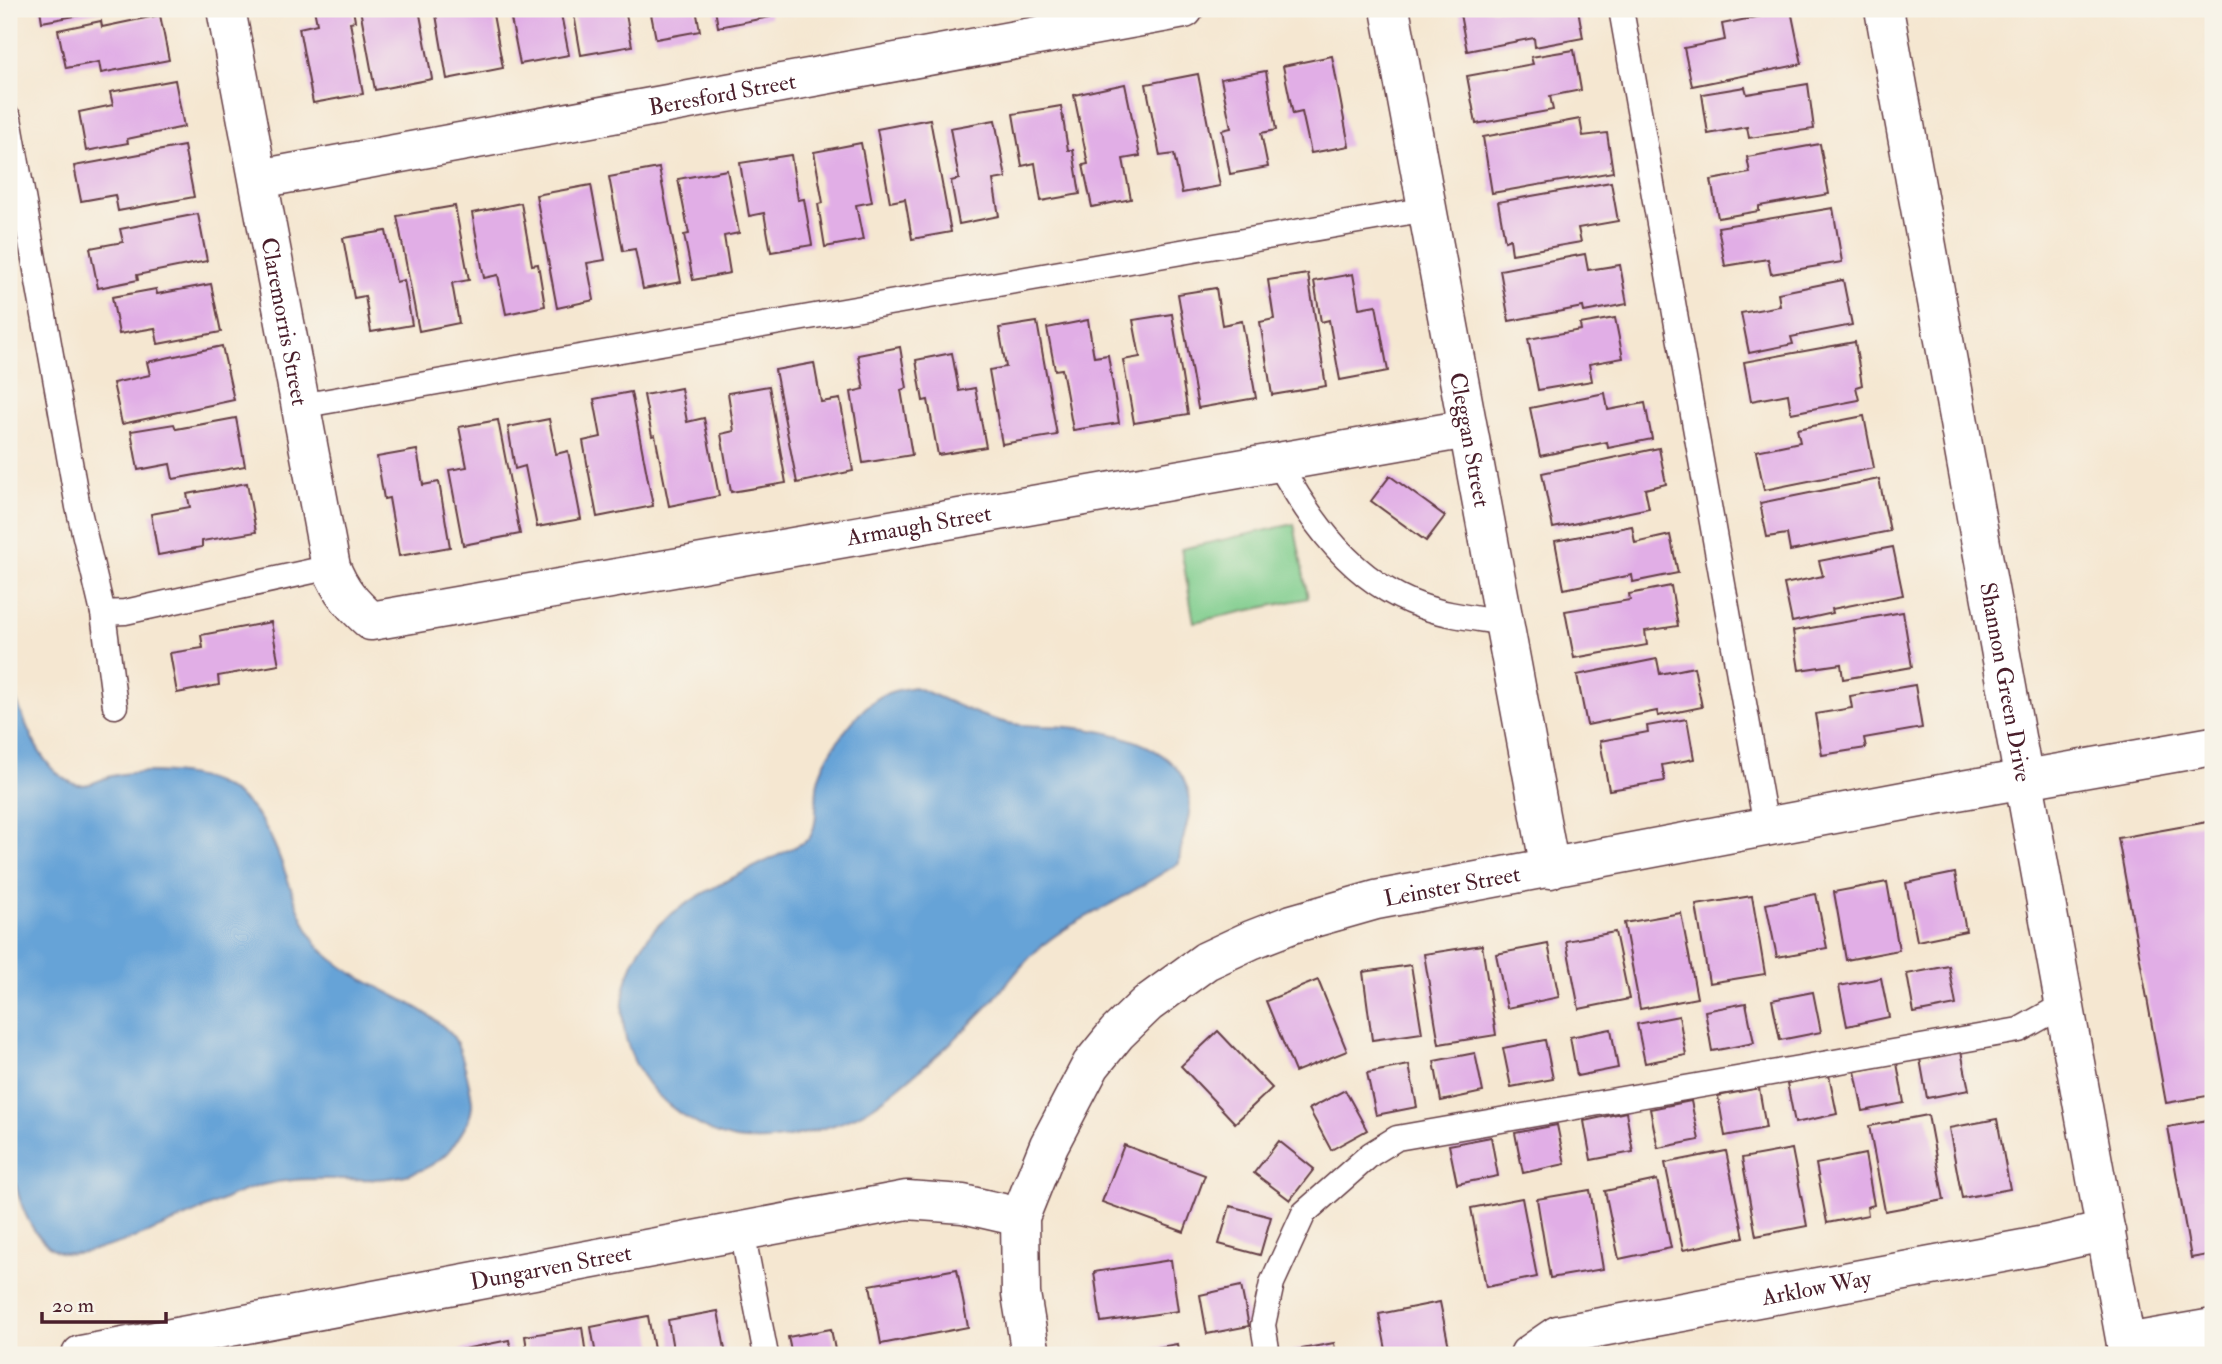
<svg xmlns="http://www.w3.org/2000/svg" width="2222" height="1364" viewBox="0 0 2222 1364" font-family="'IM FELL Double Pica',serif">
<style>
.green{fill:#7fcd8d;stroke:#64765c;stroke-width:2}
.water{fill:#66a3d7;stroke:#586181;stroke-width:2}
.building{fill:#e1aee6}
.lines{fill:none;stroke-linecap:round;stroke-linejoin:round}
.lane-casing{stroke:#643d44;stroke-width:27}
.street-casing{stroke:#643d44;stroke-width:41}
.lane{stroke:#fff;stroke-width:24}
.street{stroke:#fff;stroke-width:38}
.labels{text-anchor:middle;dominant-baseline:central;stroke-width:6;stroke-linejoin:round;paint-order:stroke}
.street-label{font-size:23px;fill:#4a1f2b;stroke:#f7f3e8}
</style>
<rect width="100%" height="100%" fill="#f7f3e8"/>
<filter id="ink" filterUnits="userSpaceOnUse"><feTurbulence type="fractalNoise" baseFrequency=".0143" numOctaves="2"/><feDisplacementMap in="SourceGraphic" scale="14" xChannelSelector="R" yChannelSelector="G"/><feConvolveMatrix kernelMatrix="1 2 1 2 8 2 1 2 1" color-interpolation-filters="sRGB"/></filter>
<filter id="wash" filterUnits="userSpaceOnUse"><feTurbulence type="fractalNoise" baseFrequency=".00686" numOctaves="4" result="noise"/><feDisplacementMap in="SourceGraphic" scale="28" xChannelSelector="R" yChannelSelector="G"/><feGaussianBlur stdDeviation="1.57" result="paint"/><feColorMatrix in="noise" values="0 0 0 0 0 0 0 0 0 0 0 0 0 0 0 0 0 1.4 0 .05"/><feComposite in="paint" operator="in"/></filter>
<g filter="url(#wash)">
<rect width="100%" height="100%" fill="#f5e7d1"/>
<polygon class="green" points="1294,524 1308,598 1194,622 1181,549"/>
<g class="water">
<path d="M9 685C23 712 29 741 49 765 54 772 67 781 75 784 88 788 100 779 112 776 142 769 193 771 220 785 277 812 280 872 305 923 309 930 312 939 317 945 354 986 414 995 451 1034 461 1044 470 1086 472 1101 473 1114 466 1126 459 1137 424 1196 352 1174 294 1180 268 1182 244 1189 221 1201 191 1215 86 1265 57 1251 24 1235 14 1183 9 1150Z"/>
<path d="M914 687C947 699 980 719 1014 724 1032 727 1050 725 1068 727 1107 730 1171 743 1186 785 1197 812 1180 836 1179 863 1158 876 1137 889 1116 901 1093 914 1069 924 1048 941 1027 957 1011 979 994 999 970 1025 945 1050 917 1072 890 1094 869 1114 834 1125 803 1135 768 1144 735 1139 720 1136 705 1129 692 1121 623 1082 600 1003 648 937 677 897 765 865 809 839 820 821 814 801 818 781 824 755 856 712 878 698 889 691 902 689 914 687Z"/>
</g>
<g id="blocks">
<g class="building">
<polygon points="40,9 108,9 108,10 42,22"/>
<polygon points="314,9 353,9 355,21 350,22 363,94 313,103 299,28 317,24"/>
<polygon points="360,9 419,9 432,79 375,90"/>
<polygon points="435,9 492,9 503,68 447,79"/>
<polygon points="509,9 560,9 569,55 520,64"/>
<polygon points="573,9 625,9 632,46 581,55"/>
<polygon points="650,9 696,9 700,31 656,39"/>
<polygon points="715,9 768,9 770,17 718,27"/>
<polygon points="786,9 812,9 812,10 787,15"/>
<polygon points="1459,9 1578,9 1583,38 1535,47 1534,38 1467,51"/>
<polygon points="1791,10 1802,64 1692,86 1684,48 1725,40 1722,24"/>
<polygon points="160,15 169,60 101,73 99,62 66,68 58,30 101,21 102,27"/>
<polygon points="1574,50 1581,90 1550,96 1553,110 1476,124 1467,76 1533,64 1531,57"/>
<polygon points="1332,56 1349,146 1311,153 1302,112 1293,114 1283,66"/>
<polygon points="1266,71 1276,130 1261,133 1268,167 1230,174 1222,130 1231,128 1221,79"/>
<polygon points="1198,74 1220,186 1182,193 1174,154 1160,156 1146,84"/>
<polygon points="175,80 184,127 127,139 128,143 86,151 79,112 113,105 110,92"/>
<polygon points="1125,84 1140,156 1123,159 1131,199 1092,207 1083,165 1088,164 1074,95"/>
<polygon points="1808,84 1814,129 1749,138 1747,127 1708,134 1702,94 1745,87 1747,94"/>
<polygon points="1061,106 1068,150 1073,150 1080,194 1041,201 1035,163 1022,166 1013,114"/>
<polygon points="930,119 951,232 912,239 905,199 890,202 877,129"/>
<polygon points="1580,119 1583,136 1607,133 1613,172 1492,193 1483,137"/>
<polygon points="995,120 1006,178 993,180 999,216 959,224 951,181 959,179 950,128"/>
<polygon points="861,143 872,202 856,205 863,240 825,247 818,204 823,203 814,152"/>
<polygon points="1820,144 1829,194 1759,206 1759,211 1718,218 1711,180 1750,173 1747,157"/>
<polygon points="184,146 194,197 118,211 115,195 81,201 74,166"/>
<polygon points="791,155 798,200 804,199 812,245 771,252 764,213 749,216 740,163"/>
<polygon points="659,168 681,282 643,289 635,249 623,251 609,177"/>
<polygon points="727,170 739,233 724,236 730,273 693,280 684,235 689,234 678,179"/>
<polygon points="1611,182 1618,221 1578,228 1581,242 1512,254 1510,239 1505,241 1498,202"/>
<polygon points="591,185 605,260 587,263 594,300 557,308 536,195"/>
<polygon points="521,203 532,265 538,264 545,306 506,314 498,275 484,278 472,213"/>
<polygon points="455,206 469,280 452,283 459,323 419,331 397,216"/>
<polygon points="1833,208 1842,262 1771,274 1768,259 1725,266 1718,227"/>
<polygon points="198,214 207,261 137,275 138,280 98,288 90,248 123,242 120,229"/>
<polygon points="386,231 396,282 404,280 412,325 371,332 365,296 354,298 343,238"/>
<polygon points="1585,254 1588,270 1620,265 1627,304 1584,312 1583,307 1509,321 1500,270"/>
<polygon points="1308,274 1326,386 1272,395 1260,322 1274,319 1268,280"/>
<polygon points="1353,274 1359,308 1376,305 1388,371 1340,380 1329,320 1321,322 1314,281"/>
<polygon points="1843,280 1852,325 1791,337 1793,344 1749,353 1741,313 1780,306 1778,293"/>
<polygon points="211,284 221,332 158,344 155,328 119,334 112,297 156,289 157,294"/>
<polygon points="1216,288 1222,325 1242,321 1256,398 1198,408 1178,294"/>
<polygon points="1172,314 1188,414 1134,423 1123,360 1140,357 1133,320"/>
<polygon points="1615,318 1623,358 1589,364 1592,381 1538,390 1528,339 1581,330 1580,324"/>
<polygon points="1088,320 1094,357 1108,355 1119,423 1073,430 1062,369 1055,370 1047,328"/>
<polygon points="1037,322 1057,435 1002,444 989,370 1006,367 999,328"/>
<polygon points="1855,342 1862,385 1856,387 1859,400 1791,413 1788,394 1751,401 1744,362"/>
<polygon points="222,346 234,400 122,424 113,383 150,375 147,362"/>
<polygon points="900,347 907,388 901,390 912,455 863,463 851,392 864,389 858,355"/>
<polygon points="952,353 959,391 975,388 986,447 938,455 928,400 923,401 916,360"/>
<polygon points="814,363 821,402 840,399 853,471 797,483 775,370"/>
<polygon points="769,386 786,483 731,492 721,434 734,431 728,393"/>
<polygon points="681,388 687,422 704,418 719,496 669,506 655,435 652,436 644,395"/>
<polygon points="631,392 653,506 597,517 583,441 601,437 594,399"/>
<polygon points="1605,393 1608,410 1645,403 1652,439 1608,448 1607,442 1540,456 1530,408"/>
<polygon points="1864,416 1874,468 1764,490 1756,451 1800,442 1797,429"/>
<polygon points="236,418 245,466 173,479 170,464 138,470 131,431 174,424 176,429"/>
<polygon points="549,419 556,454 568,451 581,519 537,527 525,466 515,469 508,427"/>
<polygon points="498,420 520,534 463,545 449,470 467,467 459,427"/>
<polygon points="1659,448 1666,484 1645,489 1649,508 1553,528 1542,473"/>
<polygon points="417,450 423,485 439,482 450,547 399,556 389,498 384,499 377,457"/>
<polygon points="1390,476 1445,516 1426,541 1371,501"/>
<polygon points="1879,479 1890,531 1790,551 1787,534 1767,537 1760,503"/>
<polygon points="247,483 256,532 202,541 202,547 158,555 151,514 190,507 187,494"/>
<polygon points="1632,526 1635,543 1670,535 1678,573 1633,582 1632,575 1564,589 1555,541"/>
<polygon points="1893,547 1903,595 1832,609 1833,613 1792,622 1784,584 1823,576 1819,561"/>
<polygon points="1671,586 1678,626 1645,631 1647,645 1574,658 1565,611 1630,600 1629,594"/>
<polygon points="1903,612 1912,667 1843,679 1841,664 1799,670 1793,631"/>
<polygon points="271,622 279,665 218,676 219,685 177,693 170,653 203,648 201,635"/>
<polygon points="1657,659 1660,674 1694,667 1702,707 1658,716 1657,711 1587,725 1577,675"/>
<polygon points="1915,685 1922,728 1864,738 1866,748 1822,755 1815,714 1852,708 1850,696"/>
<polygon points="1687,719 1694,759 1662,765 1665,781 1609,790 1600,741 1648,732 1647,726"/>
<polygon points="2213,821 2213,1095 2166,1103 2118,838"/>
<polygon points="1955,873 1966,931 1917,941 1906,883"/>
<polygon points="1887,882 1899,950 1846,960 1834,892"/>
<polygon points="1816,894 1827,948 1777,957 1766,904"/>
<polygon points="1752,896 1765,974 1709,983 1696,905"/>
<polygon points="1681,913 1697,998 1640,1009 1624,923"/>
<polygon points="1615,932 1629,999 1579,1009 1566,941"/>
<polygon points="1548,944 1559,997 1507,1008 1496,954"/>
<polygon points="1482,945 1496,1035 1439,1044 1424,954"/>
<polygon points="1411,965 1422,1033 1372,1040 1363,972"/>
<polygon points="1949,966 1956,1005 1914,1013 1907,974"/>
<polygon points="1881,978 1889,1017 1847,1026 1839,986"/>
<polygon points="1318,980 1347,1051 1295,1072 1266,1001"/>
<polygon points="1813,992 1821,1032 1780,1040 1772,1000"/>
<polygon points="1746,1003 1754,1043 1712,1051 1705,1011"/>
<polygon points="1679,1016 1686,1055 1645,1063 1637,1024"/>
<polygon points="1611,1029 1618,1068 1577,1076 1570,1037"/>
<polygon points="1218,1031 1272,1088 1235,1123 1181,1066"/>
<polygon points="1545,1040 1553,1079 1511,1087 1503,1048"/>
<polygon points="1961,1051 1969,1090 1927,1098 1920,1059"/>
<polygon points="1475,1053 1483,1092 1441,1101 1434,1061"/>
<polygon points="1897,1063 1904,1103 1863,1111 1855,1071"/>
<polygon points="1409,1065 1417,1107 1376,1115 1367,1073"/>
<polygon points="1829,1075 1837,1114 1795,1123 1787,1083"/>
<polygon points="1759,1088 1766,1128 1725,1136 1718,1096"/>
<polygon points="1345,1090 1367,1130 1331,1150 1309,1109"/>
<polygon points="1691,1101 1699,1140 1658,1148 1650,1109"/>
<polygon points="1626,1112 1633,1152 1591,1160 1584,1121"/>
<polygon points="1928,1115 1944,1200 1885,1211 1869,1126"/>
<polygon points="1997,1119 2010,1189 1962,1198 1949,1128"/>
<polygon points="2213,1119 2213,1254 2191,1258 2168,1127"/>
<polygon points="1557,1125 1565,1164 1523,1173 1515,1133"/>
<polygon points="1491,1137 1498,1176 1457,1184 1449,1145"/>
<polygon points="1279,1141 1314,1169 1290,1200 1254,1173"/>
<polygon points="1124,1145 1205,1175 1184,1232 1102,1202"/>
<polygon points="1792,1149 1807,1226 1756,1236 1742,1158"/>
<polygon points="1726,1151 1744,1237 1683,1250 1665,1163"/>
<polygon points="1865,1154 1874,1205 1867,1207 1868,1215 1827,1223 1816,1164"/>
<polygon points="1657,1180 1671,1248 1619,1259 1605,1191"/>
<polygon points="1590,1190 1603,1269 1550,1278 1537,1199"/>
<polygon points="1522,1198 1537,1277 1486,1287 1471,1208"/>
<polygon points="1230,1206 1271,1217 1260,1255 1219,1244"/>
<polygon points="1171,1260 1178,1311 1101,1322 1094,1272"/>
<polygon points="957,1269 968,1327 881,1344 870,1285"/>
<polygon points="1241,1286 1249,1326 1207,1334 1200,1295"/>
<polygon points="1440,1302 1450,1352 1435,1355 1387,1355 1379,1314"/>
<polygon points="718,1311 726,1355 674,1355 668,1320"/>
<polygon points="648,1316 655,1355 596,1355 591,1327"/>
<polygon points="582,1327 586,1355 528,1355 525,1336"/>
<polygon points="831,1329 836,1355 792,1355 788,1337"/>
<polygon points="509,1340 512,1355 460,1355 459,1350"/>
<polygon points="1334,1343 1336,1355 1292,1355 1291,1351"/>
<polygon points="1177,1344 1179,1355 1122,1355 1122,1354"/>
</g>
</g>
</g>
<g filter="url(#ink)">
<use href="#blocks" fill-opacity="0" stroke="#643d44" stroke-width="2"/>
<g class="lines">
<g class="lane-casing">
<g id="lane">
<polyline points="1621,9 1766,827"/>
<polyline points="9,118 78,507 103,613 115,706"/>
<polyline points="300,406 1427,209"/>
<path d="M1278 462C1311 522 1353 582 1421 606 1448 616 1476 618 1505 623"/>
<polyline points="103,613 125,612 331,567"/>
<polyline points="742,1231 766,1355"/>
<polyline points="1268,1355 1263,1325 1272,1283 1304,1213 1371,1154 1397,1138 2019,1030 2065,1004"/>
</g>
</g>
<g class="street-casing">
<g id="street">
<path id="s1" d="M226 9 331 567C340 591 353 605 371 621L1467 429"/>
<path id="s2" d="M1390 9 1550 869"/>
<path id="s3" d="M1884 9 2128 1355"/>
<path id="s4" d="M259 179 1184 9"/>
<polyline points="2126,1343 2213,1328"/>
<path id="s5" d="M81 1355 907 1200 963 1204 1020 1217"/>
<path id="s6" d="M1031 1355 1021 1294 1020 1217 1049 1145 1091 1065 1117 1033 1147 1004 1206 961 1251 940 1292 924 1376 900 1957 791 2213 746"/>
<path id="s7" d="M1529 1355 1558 1335 2045 1245 2106 1231"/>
</g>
</g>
<use href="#lane" class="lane"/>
<use href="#street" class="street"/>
</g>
</g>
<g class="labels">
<g class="street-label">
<text stroke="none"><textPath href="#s4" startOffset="471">Beresford Street</textPath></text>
<text stroke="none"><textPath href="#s1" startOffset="318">Claremorris Street</textPath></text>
<text stroke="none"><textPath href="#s2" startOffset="438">Cleggan Street</textPath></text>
<text stroke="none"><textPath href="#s1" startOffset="1192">Armaugh Street</textPath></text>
<text stroke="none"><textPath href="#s3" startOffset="684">Shannon Green Drive</textPath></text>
<text stroke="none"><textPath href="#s6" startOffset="721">Leinster Street</textPath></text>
<text stroke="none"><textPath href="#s5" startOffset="478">Dungarven Street</textPath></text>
<text stroke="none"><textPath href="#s7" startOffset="298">Arklow Way</textPath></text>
</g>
</g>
<rect width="2222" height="1364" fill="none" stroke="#f7f3e8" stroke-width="35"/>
<path d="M42 1312v10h124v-10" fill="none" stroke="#4a1f2b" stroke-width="3.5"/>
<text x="52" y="1312" font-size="21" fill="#4a1f2b" stroke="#f7f3e8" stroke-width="5" paint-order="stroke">20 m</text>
</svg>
